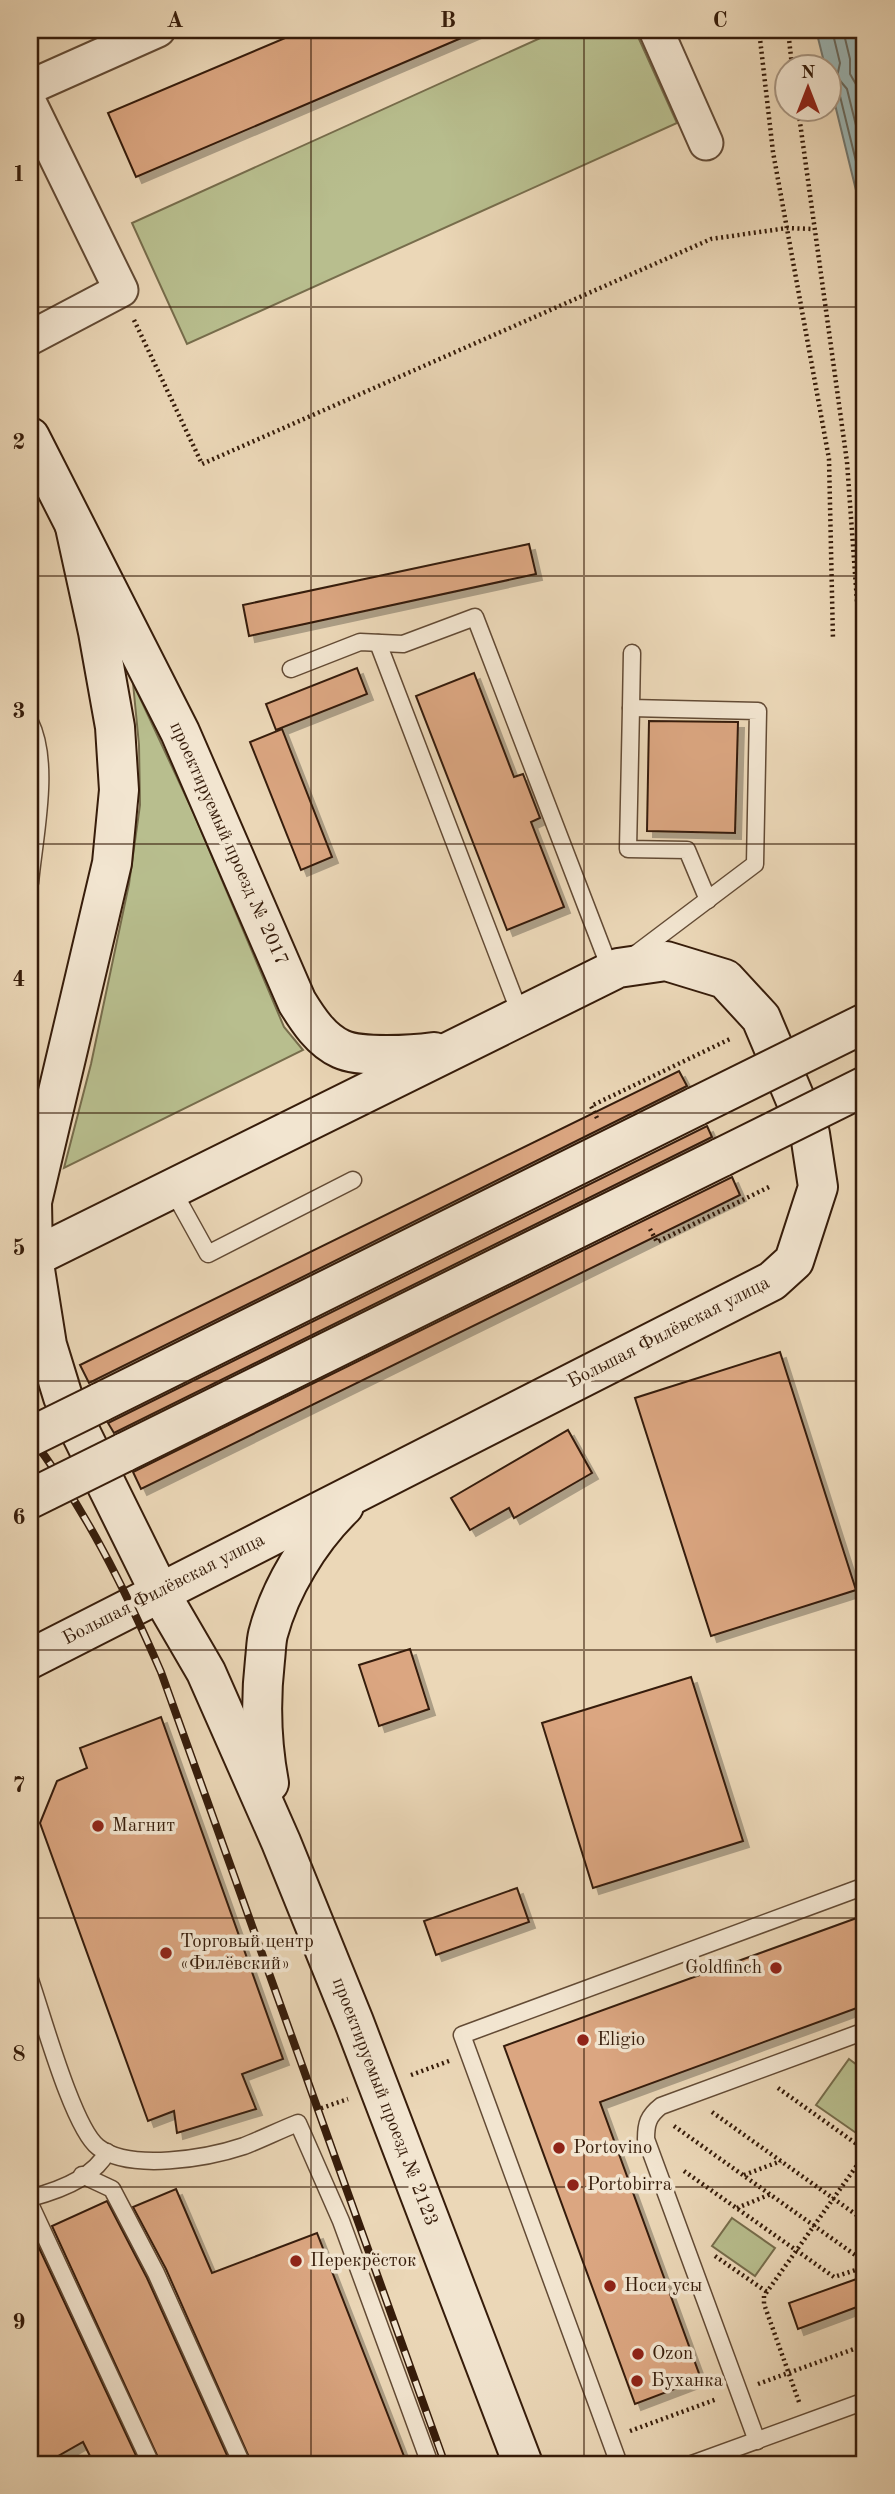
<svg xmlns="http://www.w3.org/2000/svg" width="895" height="2494" viewBox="0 0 895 2494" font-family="'Old Standard TT',serif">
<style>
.green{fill:#b8be8e;stroke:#776d4c;stroke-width:2}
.water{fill:#9bb7b7;stroke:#737972;stroke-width:2}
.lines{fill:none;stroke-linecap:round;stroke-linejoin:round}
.shore{stroke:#686a60;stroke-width:2}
.building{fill:#dba681;stroke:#361c0a;stroke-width:2;filter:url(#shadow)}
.lane-casing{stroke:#634b35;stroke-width:19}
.street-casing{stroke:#634b35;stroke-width:37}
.secondary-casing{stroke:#361c0a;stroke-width:42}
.path{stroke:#361c0a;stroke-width:4.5;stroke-dasharray:2 3.5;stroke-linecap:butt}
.lane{stroke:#f2e5d0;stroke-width:16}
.street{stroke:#f2e5d0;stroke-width:33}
.secondary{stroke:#f2e5d0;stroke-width:38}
.rail-casing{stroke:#361c0a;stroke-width:8}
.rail{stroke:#f2e5d0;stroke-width:5;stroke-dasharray:16;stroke-linecap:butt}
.secondary-bridge-casing{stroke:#361c0a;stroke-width:42;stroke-linecap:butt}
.secondary-bridge{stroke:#f2e5d0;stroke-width:38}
.grid{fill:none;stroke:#361c0a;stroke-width:2;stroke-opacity:0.55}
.poi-dot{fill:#8f2418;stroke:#f2e5d0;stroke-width:2.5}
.labels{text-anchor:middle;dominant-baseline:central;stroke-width:7;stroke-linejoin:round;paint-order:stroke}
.street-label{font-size:19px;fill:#361c0a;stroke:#f2e5d0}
.poi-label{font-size:19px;fill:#361c0a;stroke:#f2e5d0;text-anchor:start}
.neatline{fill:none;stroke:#361c0a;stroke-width:2.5}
.grid-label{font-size:23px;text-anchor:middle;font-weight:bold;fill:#361c0a}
</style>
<defs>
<filter id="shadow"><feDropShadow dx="6" dy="6" stdDeviation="0" flood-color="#0004"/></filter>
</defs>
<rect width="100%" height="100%" fill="#ebd7b7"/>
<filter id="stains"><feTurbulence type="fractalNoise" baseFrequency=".00286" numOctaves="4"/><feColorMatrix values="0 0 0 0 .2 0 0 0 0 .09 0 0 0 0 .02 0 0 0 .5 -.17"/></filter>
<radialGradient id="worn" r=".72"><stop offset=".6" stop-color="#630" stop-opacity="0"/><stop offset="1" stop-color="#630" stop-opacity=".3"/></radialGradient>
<g class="green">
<polygon points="558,30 635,30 677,123 187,344 132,223"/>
<polygon points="133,683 194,814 284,1027 303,1050 64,1168 91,1064 129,884 140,805 139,745"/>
<polygon points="849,2059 865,2071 865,2127 859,2135 816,2105"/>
<polygon points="732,2218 775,2248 755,2276 712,2246"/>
</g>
<polygon class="water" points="816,30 865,30 865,227 829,80 828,66 825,66"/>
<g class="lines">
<g class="shore">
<polyline points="832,30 840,63 837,77 847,89 865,162"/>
<polyline points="843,30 850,59 850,74 857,86 865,119"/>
<polyline points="828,86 834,87 839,92 865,198"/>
</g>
</g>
<g class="building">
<polygon points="304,30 480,30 136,177 108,113"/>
<polygon points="529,544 536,574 249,636 243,605"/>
<polygon points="357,668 367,694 276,730 266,704"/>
<polygon points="474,673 514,777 523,774 540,818 531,822 564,907 507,930 416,696"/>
<polygon points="649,721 738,722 735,833 647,831"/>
<polygon points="282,729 332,857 301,870 250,742"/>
<polygon points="679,1071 687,1086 89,1383 80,1365"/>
<polygon points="707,1126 712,1137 114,1433 108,1423"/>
<polygon points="732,1177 740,1195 141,1489 133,1472"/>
<polygon points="780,1352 856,1590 711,1636 635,1398"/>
<polygon points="568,1430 592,1473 514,1518 509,1508 470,1530 451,1498"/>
<polygon points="410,1649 429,1709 379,1726 359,1665"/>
<polygon points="691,1677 743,1841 593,1888 542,1723"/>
<polygon points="161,1717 283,2059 242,2074 256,2109 177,2133 174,2111 148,2121 40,1823 57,1781 87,1768 80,1748"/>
<polygon points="517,1888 529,1922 436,1955 424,1921"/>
<polygon points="865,1915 865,2005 600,2102 701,2379 635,2404 504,2046"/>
<polygon points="176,2189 212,2273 317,2233 407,2464 252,2464 166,2269 133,2207"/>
<polygon points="107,2201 147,2278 231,2464 161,2464 52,2226"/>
<polygon points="33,2235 140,2464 94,2464 83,2442 44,2464 30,2464 30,2237"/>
<polygon points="865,2276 865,2304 798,2329 789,2303"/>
</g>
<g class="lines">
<g class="lane-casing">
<g id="lane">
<polyline points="378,643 521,1016"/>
<polyline points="632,653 631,708 758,711 755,864 633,956"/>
<polyline points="291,669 360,642 403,644 475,617 611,971"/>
<polyline points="631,708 628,849 687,850 708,900"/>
<path d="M30 722C51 764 34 837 30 883"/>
<polyline points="172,1189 208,1254 353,1180"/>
<path d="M30 1980C42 2014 73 2128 98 2147 130 2172 208 2158 244 2146 262 2139 280 2130 298 2123L341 2221 430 2464"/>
<polyline points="82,2175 112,2189 156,2273 242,2464"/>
<path d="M30 2198C57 2191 94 2178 107 2152"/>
<polyline points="30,2204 151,2464"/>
<path d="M757 2441 646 2139C646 2124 648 2116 661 2106L865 2031"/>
<polyline points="619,2464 462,2035 865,1886"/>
<polyline points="692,2464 865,2401"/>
</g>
</g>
<g class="street-casing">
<g id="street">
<polyline points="656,30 706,143"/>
<polyline points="30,87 158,30"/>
<polyline points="30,104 121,290 30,338"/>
</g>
</g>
<g class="secondary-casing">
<g id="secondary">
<path d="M30 437 180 732 297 1002C308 1020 321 1040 341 1049 360 1058 413 1055 434 1052"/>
<polyline points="75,527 98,632 115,727 119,790 112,863 32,1202 33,1257 47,1345 63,1397 160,1593 206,1672 281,1842 354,2022 523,2464"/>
<polyline points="30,1259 618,968 666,961 725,979 761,1018 810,1134 818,1187 794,1261 772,1281 30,1659"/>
<polyline points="99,1403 697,1106"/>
<polyline points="123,1453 722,1157"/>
<path d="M269 1783C261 1740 260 1703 265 1660 266 1652 266 1642 268 1634 280 1588 310 1539 344 1506"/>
</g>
</g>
<g class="path">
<polyline points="759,30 773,152 829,459 833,640"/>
<polyline points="788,30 792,66"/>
<polyline points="798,108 847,462 860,643"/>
<polyline points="134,320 202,464 711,239 787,228 813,229"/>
<polyline points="597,1118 591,1106 732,1038"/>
<polyline points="650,1229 657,1242 771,1186"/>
<polyline points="411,2075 449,2061"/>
<polyline points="778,2088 865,2150"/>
<polyline points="316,2110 348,2099"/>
<polyline points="712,2112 865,2221"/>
<polyline points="674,2126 865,2262"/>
<polyline points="684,2171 834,2277 865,2267"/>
<polyline points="744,2175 781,2161"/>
<polyline points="737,2208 771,2194"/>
<polyline points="715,2256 767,2292"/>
<polyline points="758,2384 865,2345"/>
<polyline points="799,2402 764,2304 764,2296 865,2154"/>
<polyline points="630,2431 717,2399"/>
</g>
<use href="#lane" class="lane"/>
<use href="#street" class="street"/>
<use href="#secondary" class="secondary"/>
<g class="rail-casing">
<path id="rail" d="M30 1436C85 1508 125 1589 161 1672L445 2464"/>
</g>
<use href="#rail" class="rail"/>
<g class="secondary-bridge-casing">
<g id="secondary-bridge">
<polyline points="697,1106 865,1023"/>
<polyline points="722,1157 865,1086"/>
<polyline points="30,1437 99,1403"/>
<polyline points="30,1499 123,1453"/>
</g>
</g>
<use href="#secondary-bridge" class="secondary-bridge"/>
</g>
<path class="grid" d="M311 30V2464M584 30V2464M30 307H865M30 576H865M30 844H865M30 1113H865M30 1381H865M30 1650H865M30 1918H865M30 2187H865"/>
<g class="poi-dot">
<circle cx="98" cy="1826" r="7"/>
<circle cx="166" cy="1953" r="7"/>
<circle cx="776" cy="1968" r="7"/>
<circle cx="583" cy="2040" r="7"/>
<circle cx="559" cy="2148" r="7"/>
<circle cx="573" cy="2185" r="7"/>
<circle cx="296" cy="2261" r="7"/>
<circle cx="610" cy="2286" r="7"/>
<circle cx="638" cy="2354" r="7"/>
<circle cx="637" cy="2381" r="7"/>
</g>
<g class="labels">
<g class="street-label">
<text transform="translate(228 844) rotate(66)">проектируемый проезд № 2017</text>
<text transform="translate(669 1333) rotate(-27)">Большая Филёвская улица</text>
<text transform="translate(164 1590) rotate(-27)">Большая Филёвская улица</text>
<text transform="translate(384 2102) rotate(69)">проектируемый проезд № 2123</text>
</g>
<g class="poi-label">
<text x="112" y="1826">Магнит</text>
<text x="180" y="1942">Торговый центр<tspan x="180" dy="22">«Филёвский»</tspan></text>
<text x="762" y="1968" text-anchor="end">Goldfinch</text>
<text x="597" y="2040">Eligio</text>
<text x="573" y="2148">Portovino</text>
<text x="587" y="2185">Portobirra</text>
<text x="310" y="2261">Перекрёсток</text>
<text x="624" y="2286">Носи усы</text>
<text x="652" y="2354">Ozon</text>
<text x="651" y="2381">Буханка</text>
</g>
</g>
<rect width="895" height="2494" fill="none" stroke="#ebd7b7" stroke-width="77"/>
<g transform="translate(808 88)"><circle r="33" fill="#f2e5d0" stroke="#a79581" stroke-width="2"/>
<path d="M0-5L12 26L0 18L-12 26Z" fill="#8f2418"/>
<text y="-10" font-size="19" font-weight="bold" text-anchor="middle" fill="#361c0a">N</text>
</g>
<rect x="38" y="38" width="818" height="2418" class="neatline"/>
<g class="grid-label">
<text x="175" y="27">A</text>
<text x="448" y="27">B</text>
<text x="720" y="27">C</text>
<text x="19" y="181">1</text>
<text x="19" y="449">2</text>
<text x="19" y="718">3</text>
<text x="19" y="986">4</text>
<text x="19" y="1255">5</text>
<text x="19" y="1524">6</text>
<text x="19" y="1792">7</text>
<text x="19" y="2061">8</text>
<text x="19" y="2329">9</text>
</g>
<rect width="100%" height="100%" filter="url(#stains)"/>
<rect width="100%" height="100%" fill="url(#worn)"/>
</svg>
